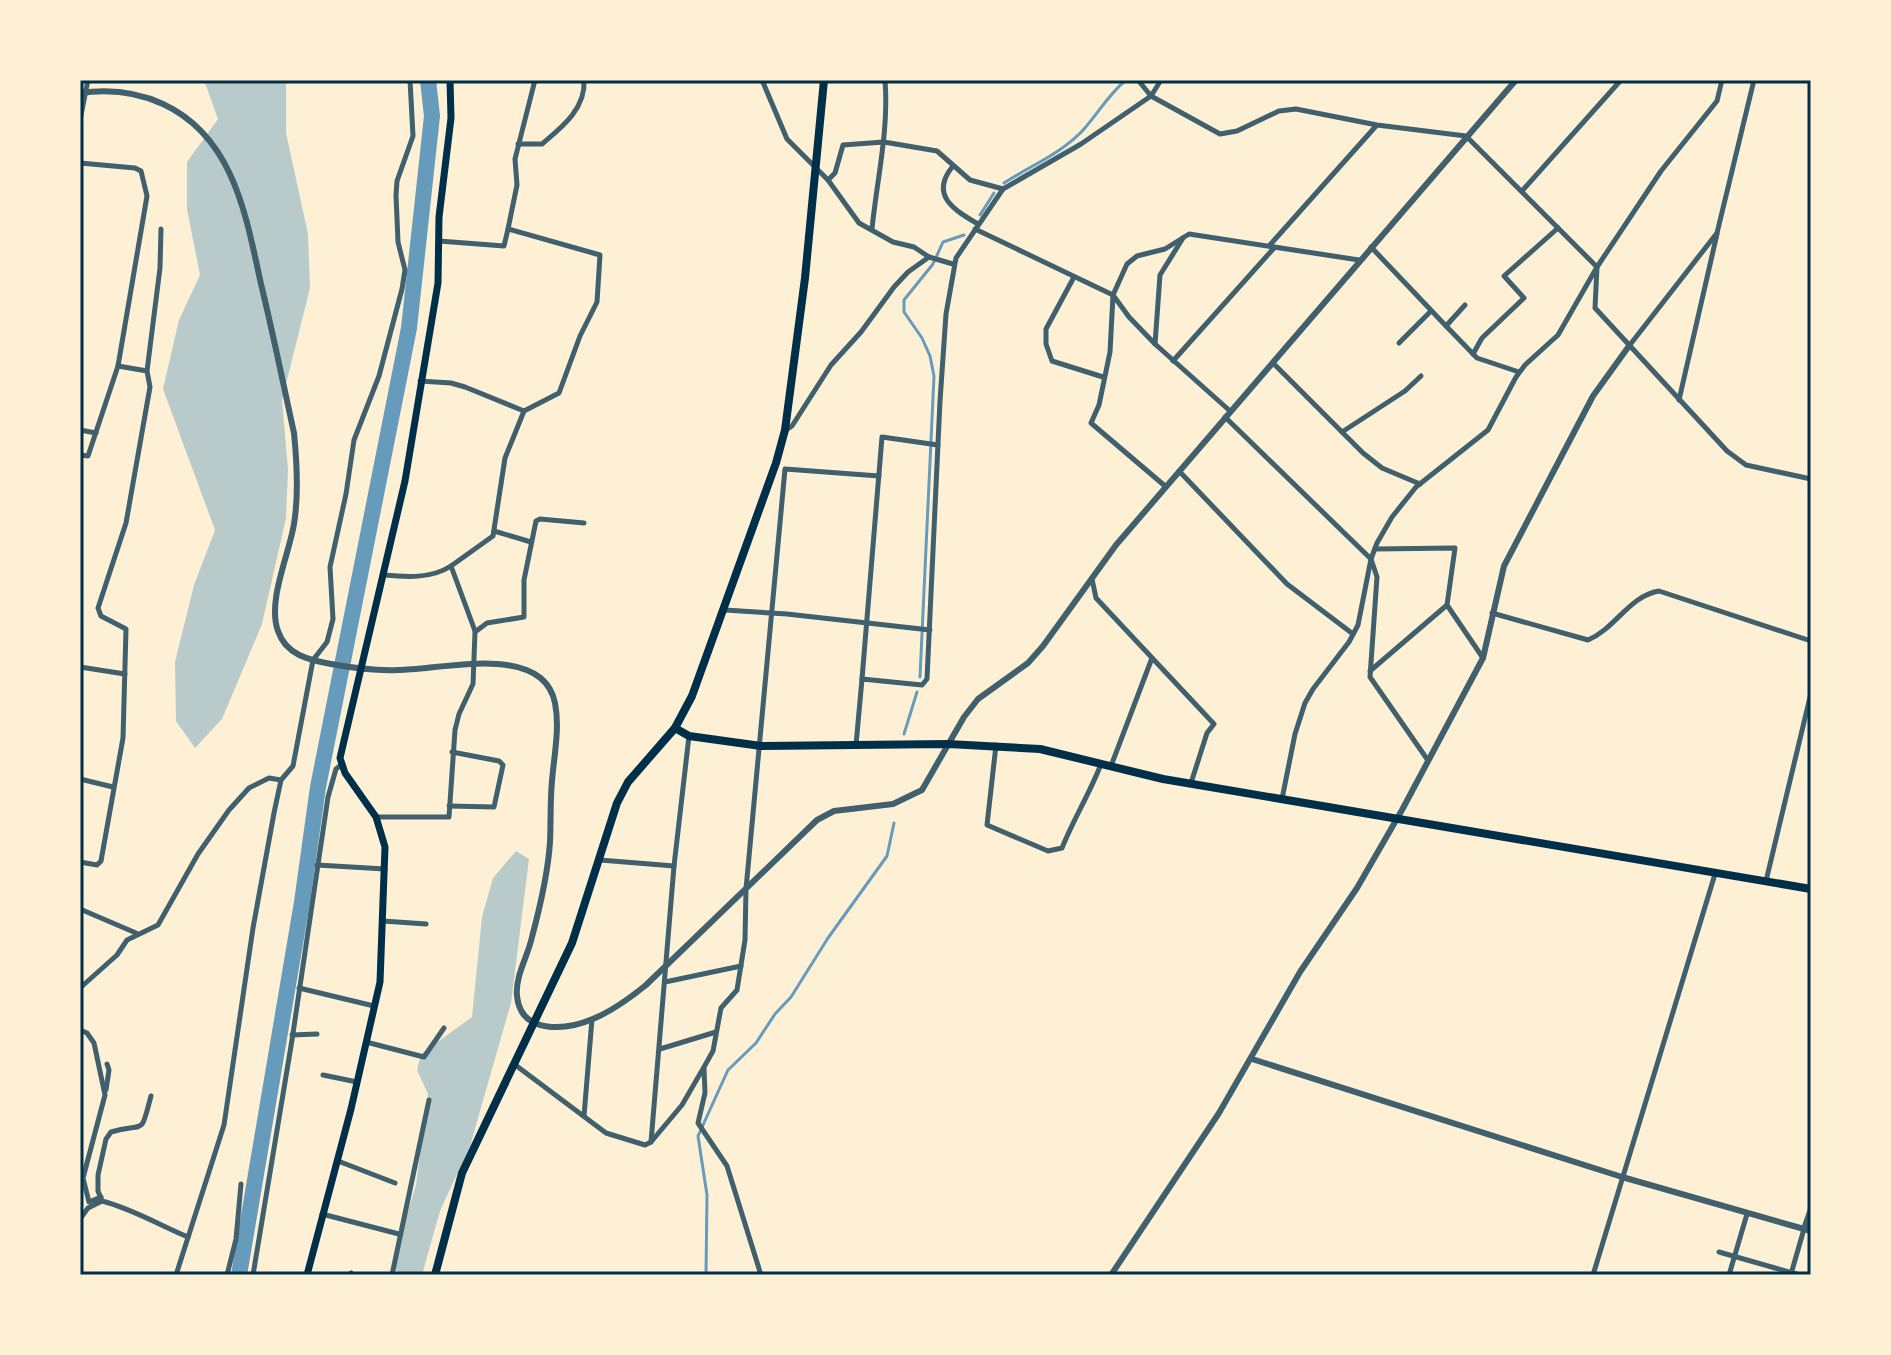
<svg xmlns="http://www.w3.org/2000/svg" width="1891" height="1355" viewBox="0 0 1891 1355" font-family="Commissioner,sans-serif">
<style>
.green{fill:#b9caca}
.lines{fill:none;stroke-linecap:round;stroke-linejoin:round}
.stream{stroke:#669bbc;stroke-width:3}
.river{stroke:#669bbc;stroke-width:16}
.minor{stroke:#3f606c;stroke-width:5}
.tertiary{stroke:#3f606c;stroke-width:6}
.secondary{stroke:#003049;stroke-width:7}
.primary{stroke:#003049;stroke-width:8}
.trunk{stroke:#003049;stroke-width:8}
.neatline{fill:none;stroke:#003049;stroke-width:3}
</style>
<rect width="100%" height="100%" fill="#fdf0d5"/>
<g class="green">
<polygon points="204,80 286,80 286,133 308,234 310,288 282,400 288,470 286,518 262,624 222,719 195,748 176,721 175,662 194,585 215,530 163,389 179,320 200,275 187,209 187,162 218,119"/>
<polygon points="516,851 529,859 511,1003 470,1146 440,1211 422,1275 409,1275 396,1271 394,1256 416,1185 428,1094 417,1070 421,1054 472,1017 482,917 493,878"/>
</g>
<g class="lines">
<g class="stream">
<path d="M1004 183C1030 166 1064 152 1084 129 1100 111 1108 95 1126 80"/>
<polyline points="980,215 994,193"/>
<polyline points="920,677 934,376 930,356 922,338 904,312 904,300 933,264 943,242 964,235"/>
<polyline points="904,734 917,692"/>
<polyline points="706,1275 707,1195 698,1136 728,1070 756,1043 775,1014 791,997 828,938 887,856 894,823"/>
</g>
<polyline class="river" points="239,1275 302,902 318,787 409,328 432,116 428,80"/>
<g class="minor">
<polyline points="762,80 787,139 828,180 859,223 893,242 914,247 929,257 953,264"/>
<polyline points="1138,80 1151,96 1220,134 1237,131 1279,111 1296,109 1377,125 1466,136 1597,267 1595,308 1727,451 1746,465 1811,479"/>
<polyline points="80,120 88,80"/>
<path d="M518 144H542C561 128 586 109 584 80"/>
<polyline points="80,163 135,168 141,171 147,196 118,366 88,456 80,455"/>
<path d="M953 166C929 195 954 210 978 224"/>
<polyline points="828,180 835,173 843,145 884,142 937,151 970,180 1003,189"/>
<polyline points="1522,191 1621,80"/>
<path d="M872 229C877 179 889 130 885 80"/>
<polyline points="975,229 1113,295 1129,317 1155,344 1230,411"/>
<polyline points="439,241 504,246 508,229"/>
<polyline points="1269,246 1376,126"/>
<polyline points="1371,247 1446,326 1465,305"/>
<polyline points="1074,277 1046,329 1046,344 1052,361 1103,377"/>
<polyline points="1446,326 1477,358 1519,372"/>
<polyline points="1399,343 1431,311"/>
<polyline points="1155,344 1160,275 1183,238"/>
<polyline points="1629,346 1717,233 1754,80"/>
<polyline points="1473,354 1482,338 1524,298 1504,276 1558,228"/>
<polyline points="1173,361 1274,248"/>
<polyline points="1273,363 1363,453 1382,468 1420,484"/>
<polyline points="147,371 160,268 161,229"/>
<polyline points="420,381 451,383 465,387 524,411 559,393 580,336 597,302 600,255 508,229 517,185 515,159 535,80"/>
<polyline points="1679,400 1717,234"/>
<polyline points="1225,417 1371,559 1377,577 1370,677 1427,759"/>
<polyline points="80,430 96,433"/>
<polyline points="786,430 792,426 831,365 861,332 894,287 908,272 929,257"/>
<polyline points="1342,432 1405,391 1421,376"/>
<polyline points="1179,471 1287,584 1353,634"/>
<polyline points="1165,486 1091,423 1099,405 1110,352 1113,295 1127,264 1137,256 1165,249 1189,234 1359,260"/>
<polyline points="494,531 531,542"/>
<polyline points="1375,549 1455,548 1447,605 1483,658"/>
<path d="M383 575C406 577 431 579 451 566"/>
<polyline points="1092,579 1096,598 1214,724 1207,733 1191,783"/>
<polyline points="725,610 787,614 930,630"/>
<path d="M1492 613 1588 640C1616 628 1629 596 1659 591L1811 641"/>
<polyline points="475,631 451,566 493,536 505,458 524,411"/>
<polyline points="80,667 125,674"/>
<polyline points="1370,671 1447,605"/>
<polyline points="862,679 882,437 938,445"/>
<polyline points="856,745 862,679 922,685 927,679 940,401 946,314 956,258 1003,189 1081,144 1151,96 1161,80"/>
<path d="M996 745 987 825 1048 851 1062 848C1074 818 1090 793 1101 764"/>
<polyline points="1111,766 1152,658"/>
<polyline points="80,779 113,787"/>
<polyline points="1282,799 1295,734 1305,703 1313,689 1349,642 1358,625 1371,559 1377,543 1392,517 1416,487 1488,430 1516,377 1525,365 1558,335 1597,267 1661,171 1717,101 1722,80"/>
<polyline points="449,806 494,807 503,765 499,761 452,752"/>
<polyline points="376,817 449,817 455,730 459,714 473,684 475,632 487,623 524,617 524,580 536,521 540,519 584,523"/>
<polyline points="600,860 674,866"/>
<polyline points="80,862 97,865 101,861 123,738 126,629 101,616 98,608 126,523 150,387 147,371 118,366"/>
<polyline points="317,865 385,869"/>
<polyline points="1766,881 1811,693"/>
<polyline points="80,909 136,933"/>
<polyline points="383,921 426,924"/>
<polyline points="665,982 741,966"/>
<polyline points="80,988 117,955 127,940 158,925 198,854 229,810 249,788 269,778 281,780"/>
<polyline points="299,988 374,1006"/>
<polyline points="80,1030 87,1033 94,1043 105,1095 83,1178 89,1202 101,1197"/>
<polyline points="292,1035 317,1034"/>
<polyline points="366,1042 424,1057 444,1028"/>
<polyline points="660,1049 716,1032"/>
<polyline points="514,1064 606,1133 645,1145 651,1142 682,1105 704,1067 713,1051 721,1008 737,990 745,940 746,889 785,469 879,476"/>
<polyline points="704,1068 705,1093 698,1123 727,1166 761,1275"/>
<polyline points="323,1075 357,1082"/>
<polyline points="106,1090 109,1070 107,1064"/>
<path d="M151 1096C140 1137 147 1122 111 1132L106 1139 98 1175V1191L102 1201C133 1209 159 1225 188 1237"/>
<polyline points="584,1116 592,1019"/>
<polyline points="651,1142 674,866 689,736"/>
<polyline points="338,1161 395,1183"/>
<polyline points="322,1214 399,1234"/>
<polyline points="80,1219 88,1208 102,1201"/>
<polyline points="1719,1252 1800,1275"/>
<polyline points="1791,1274 1804,1229"/>
<polyline points="176,1275 224,1125 253,928 274,813 281,780 293,766 313,660 327,642 333,619 330,567 346,494 354,440 379,376 402,289 405,270 398,242 396,195 397,181 413,136 410,80"/>
<polyline points="227,1275 236,1239 241,1184"/>
<polyline points="253,1275 292,1040 328,797 336,769 341,765"/>
<polyline points="348,1275 351,1273"/>
<polyline points="392,1275 429,1100"/>
<polyline points="1593,1275 1715,874"/>
<polyline points="1729,1275 1747,1214"/>
</g>
<g class="tertiary">
<path d="M80 93C109 89 137 92 163 104 234 137 246 216 261 284 273 333 283 383 294 433 297 463 299 494 294 524 289 555 267 601 278 631 286 655 309 660 331 664 353 668 375 671 398 670 441 670 543 642 555 703 560 728 554 756 552 781 550 801 551 822 550 842 548 873 540 907 532 937 528 956 515 976 517 996 521 1036 568 1030 595 1018 614 1010 630 998 646 985L817 820 834 811 893 804 922 790 964 717 978 699 1028 663 1043 646 1116 545 1516 80"/>
<polyline points="1252,1059 1622,1177 1811,1231"/>
<polyline points="1804,1229 1811,1209"/>
<polyline points="1111,1275 1219,1113 1300,972 1357,888 1402,810 1483,658 1504,566 1593,396 1629,346"/>
</g>
<polyline class="secondary" points="307,1275 351,1109 380,982 385,847 376,817 345,773 340,758 405,481 438,283 439,217 451,118 450,80"/>
<polyline class="primary" points="675,728 689,736 761,746 948,744 1040,749 1163,779 1811,889"/>
<polyline class="trunk" points="435,1275 462,1173 572,943 617,803 628,782 675,728 692,696 776,463 785,430 805,278 824,80"/>
</g>
<rect width="1891" height="1355" fill="none" stroke="#fdf0d5" stroke-width="164"/>
<rect x="82" y="82" width="1727" height="1191" class="neatline"/>
</svg>
